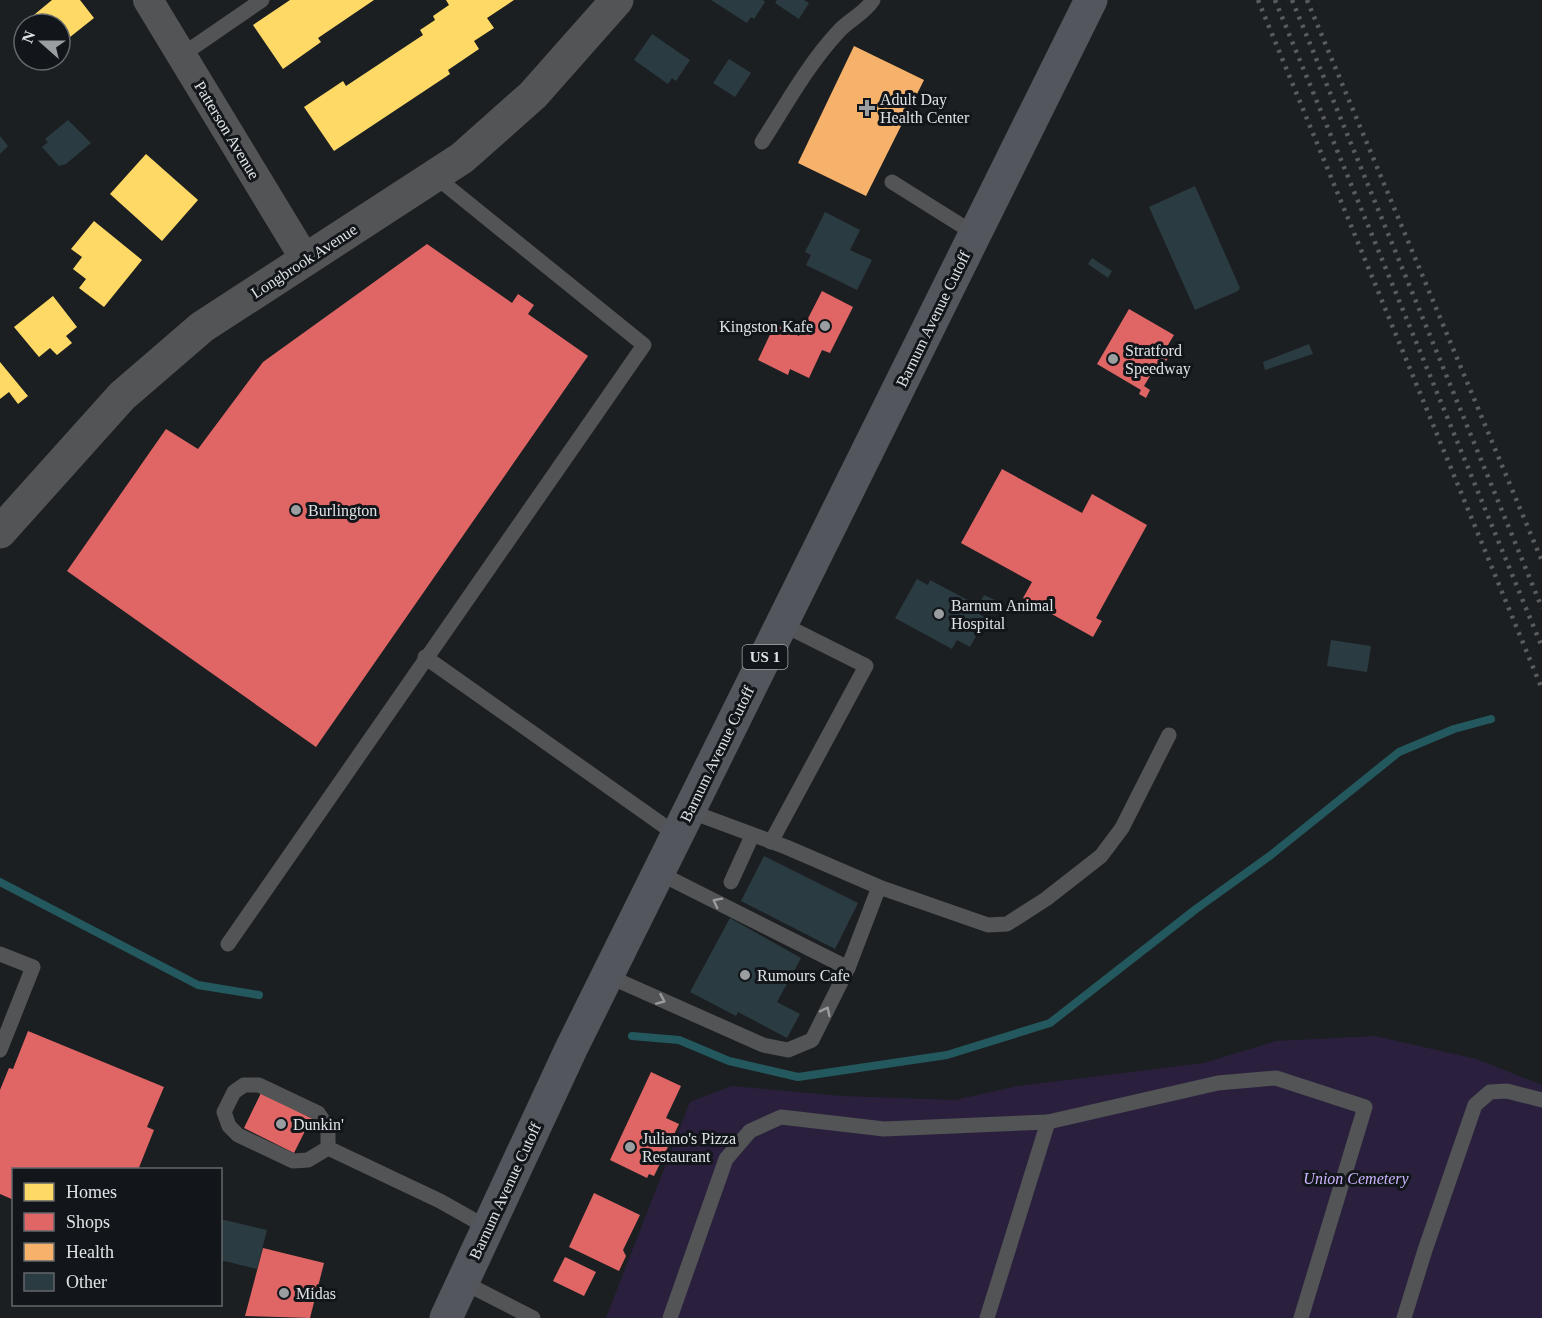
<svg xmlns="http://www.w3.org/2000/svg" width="1542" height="1318" viewBox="0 0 1542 1318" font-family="'Times New Roman',serif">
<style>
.green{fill:#2a203e}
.homes{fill:#ffd966}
.shops{fill:#e06666}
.health{fill:#f6b26b}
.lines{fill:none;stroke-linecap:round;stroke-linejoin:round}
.stream{stroke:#23595e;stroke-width:8}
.building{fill:#2a3b41}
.service{stroke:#525455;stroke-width:15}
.minor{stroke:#525455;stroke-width:30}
.tertiary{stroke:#525455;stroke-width:33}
.primary{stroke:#54565d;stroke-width:33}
.rail{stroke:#5a5b5d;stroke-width:4.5;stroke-dasharray:3 6;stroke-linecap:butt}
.oneway{stroke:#999c9e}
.poi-dot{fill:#9b9ea1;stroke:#121519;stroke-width:2}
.labels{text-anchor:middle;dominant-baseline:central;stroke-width:6;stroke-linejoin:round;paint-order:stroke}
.shield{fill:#121519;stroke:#a2a5a8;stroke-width:1.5}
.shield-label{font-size:15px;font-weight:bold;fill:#e0e3e6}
.poi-label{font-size:16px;fill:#e0e3e6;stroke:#121519;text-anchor:start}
.street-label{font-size:16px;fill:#e0e3e6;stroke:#121519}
.park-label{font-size:16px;font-style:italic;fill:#ccb5ff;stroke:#121519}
</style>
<rect width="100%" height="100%" fill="#1c1f21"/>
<polygon class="green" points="1375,1036 1476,1059 1542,1085 1542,1318 606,1318 690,1102 732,1086 841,1096 955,1100 1018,1086 1204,1063 1276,1041"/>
<g class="homes">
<polygon points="52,0 80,0 94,18 60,45 60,24 33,24 29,19"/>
<polygon points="290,0 374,0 318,38 321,42 283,69 253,25"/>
<polygon points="446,0 514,0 487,18 494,28 474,41 479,49 448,70 450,74 334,151 304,107 343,81 346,86 423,35 420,30 435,20 433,16 449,5"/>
<polygon points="146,154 198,200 162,241 110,194"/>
<polygon points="94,221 142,260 104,307 79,288 86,279 73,269 82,257 71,249"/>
<polygon points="53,296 77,327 66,336 72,343 57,355 50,348 39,357 14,327"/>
<polygon points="0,362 28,396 18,404 9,392 0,399"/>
</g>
<g class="shops">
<polygon points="427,244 512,303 518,294 534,305 528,314 588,356 316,747 67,571 166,429 198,449 263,362"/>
<polygon points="822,291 853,307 830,353 822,350 809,378 790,369 788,375 758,360 775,324 799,336"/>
<polygon points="1129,309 1174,335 1162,355 1168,358 1158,375 1153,371 1144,386 1150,390 1146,398 1139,394 1141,390 1097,364"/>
<polygon points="1002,469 1082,513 1092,494 1147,525 1096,618 1102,621 1093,637 1023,598 1032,582 961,543"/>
<polygon points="28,1031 164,1087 147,1127 154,1130 138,1170 14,1170 14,1200 0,1194 0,1090 9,1068 13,1069"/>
<polygon points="651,1072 681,1086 666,1118 679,1124 654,1176 649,1174 647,1178 610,1160"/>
<polygon points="261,1093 317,1121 311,1132 306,1129 294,1153 244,1128"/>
<polygon points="594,1193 640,1215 623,1250 626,1256 619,1271 569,1247"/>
<polygon points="263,1248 324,1263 310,1318 245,1316"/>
<polygon points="565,1257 596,1272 584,1296 553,1281"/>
</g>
<polygon class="health" points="854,46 924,80 866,196 798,163"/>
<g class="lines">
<g class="stream">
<polyline points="0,882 198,985 259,995"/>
<polyline points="632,1036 679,1040 729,1061 798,1077 947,1055 1050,1023 1196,909 1271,855 1399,752 1454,729 1491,719"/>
</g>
</g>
<g class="building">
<polygon points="711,0 763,0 765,2 754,19 751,17 747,23"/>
<polygon points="777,0 804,0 809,3 799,19 775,3"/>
<polygon points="652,34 690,60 676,81 672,78 668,84 634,60"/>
<polygon points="729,59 751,73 735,97 713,83"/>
<polygon points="68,120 91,143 66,164 59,166 42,147 48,142 45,139"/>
<polygon points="0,136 8,146 0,154"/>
<polygon points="1195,186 1240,288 1238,291 1195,310 1149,207"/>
<polygon points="825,212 860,230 850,250 872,260 857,290 806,265 811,255 805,252"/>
<polygon points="1092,258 1112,271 1108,278 1088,264"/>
<polygon points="1309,344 1313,354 1265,370 1263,362"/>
<polygon points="917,579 928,585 930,580 977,605 974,611 986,618 970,647 957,640 952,649 895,618"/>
<polygon points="984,595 995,600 989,611 978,606"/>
<polygon points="1331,640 1371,646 1367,672 1327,666"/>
<polygon points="764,856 858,903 835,949 741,901"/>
<polygon points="730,918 801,958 777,1002 800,1014 787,1038 738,1012 736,1016 690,992"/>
<polygon points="220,1219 267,1230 257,1269 220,1260"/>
</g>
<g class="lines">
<g class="service">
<polyline points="182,55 262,0"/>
<path d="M762 142C786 105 808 64 839 31 850 19 864 14 873 0"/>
<polyline points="892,182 975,234"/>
<polyline points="425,657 677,835"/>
<polyline points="689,811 786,847 879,887 848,968"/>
<polyline points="771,842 866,666 782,624"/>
<polyline points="731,882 752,836"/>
<polyline points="879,887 988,925 1007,924 1046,899 1101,856 1122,828 1169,735"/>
<polyline points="228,944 644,345 436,177"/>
<polyline points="0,954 33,967 0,1050"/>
<polyline points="608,976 763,1045 788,1050 812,1040 848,968 659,873"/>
<polygon points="244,1085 259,1085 318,1113 328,1128 328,1148 308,1160 293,1161 238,1135 229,1126 224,1112 234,1092"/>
<polyline points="328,1148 440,1201 488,1228"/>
<polyline points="463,1282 533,1318"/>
<polyline points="670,1318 726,1159 750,1131 781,1117 884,1129 1048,1122"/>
<polyline points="987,1318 1048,1122 1218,1083 1276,1078 1365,1107 1301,1318"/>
<polyline points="1404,1318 1425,1250 1475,1105 1490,1092 1507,1091 1542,1100"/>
</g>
<polyline class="minor" points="148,0 305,259"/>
<polyline class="tertiary" points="0,532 122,396 202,327 462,158 533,95 617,0"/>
<polyline class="primary" points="446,1318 571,1049 1091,0"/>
<g class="rail">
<polyline points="1258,0 1542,689"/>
<polyline points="1275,0 1542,647"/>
<polyline points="1292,0 1542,608"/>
<polyline points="1307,0 1542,561"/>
</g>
</g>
<defs><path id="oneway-chevron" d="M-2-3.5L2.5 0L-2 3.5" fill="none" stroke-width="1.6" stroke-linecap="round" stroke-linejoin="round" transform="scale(1.5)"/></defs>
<g class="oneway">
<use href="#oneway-chevron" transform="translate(717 902) rotate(-153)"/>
<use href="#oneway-chevron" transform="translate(661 1000) rotate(24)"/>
<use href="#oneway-chevron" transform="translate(826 1011) rotate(-64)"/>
</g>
<g class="poi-dot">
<path d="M864 99h6v6h6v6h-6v6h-6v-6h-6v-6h6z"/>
<circle cx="825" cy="326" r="6"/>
<circle cx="1113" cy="359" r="6"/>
<circle cx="296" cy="510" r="6"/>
<circle cx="939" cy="614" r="6"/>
<circle cx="745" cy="975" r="6"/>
<circle cx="281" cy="1124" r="6"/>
<circle cx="630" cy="1147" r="6"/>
<circle cx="284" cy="1293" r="6"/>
</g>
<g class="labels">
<rect class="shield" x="742.5" y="645" width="45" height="24" rx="4.5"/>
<g class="shield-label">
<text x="765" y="657">US 1</text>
</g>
<g class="poi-label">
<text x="880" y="99">Adult Day<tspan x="880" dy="18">Health Center</tspan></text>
<text x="813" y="326" text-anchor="end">Kingston Kafe</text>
<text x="1125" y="350">Stratford<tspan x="1125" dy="18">Speedway</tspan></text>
<text x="308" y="510">Burlington</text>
<text x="951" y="605">Barnum Animal<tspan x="951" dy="18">Hospital</tspan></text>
<text x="757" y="975">Rumours Cafe</text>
<text x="293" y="1124">Dunkin'</text>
<text x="642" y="1138">Juliano's Pizza<tspan x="642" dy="18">Restaurant</tspan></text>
<text x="296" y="1293">Midas</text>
</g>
<g class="street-label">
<text transform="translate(227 130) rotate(59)">Patterson Avenue</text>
<text transform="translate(304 261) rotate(-33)">Longbrook Avenue</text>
<text transform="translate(933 319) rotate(-64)">Barnum Avenue Cutoff</text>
<text transform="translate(717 754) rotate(-64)">Barnum Avenue Cutoff</text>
<text transform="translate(505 1191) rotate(-65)">Barnum Avenue Cutoff</text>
</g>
<g class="park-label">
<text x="1356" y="1178">Union Cemetery</text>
</g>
</g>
<rect x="12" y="1168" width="210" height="138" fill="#121519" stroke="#64676b" stroke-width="1.5"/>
<rect x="24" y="1183" width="30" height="18" fill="#ffd966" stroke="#64676b" stroke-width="1.5"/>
<text x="66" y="1198" font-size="18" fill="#e0e3e6">Homes</text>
<rect x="24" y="1213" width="30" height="18" fill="#e06666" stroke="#64676b" stroke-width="1.5"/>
<text x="66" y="1228" font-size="18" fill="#e0e3e6">Shops</text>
<rect x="24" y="1243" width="30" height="18" fill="#f6b26b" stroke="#64676b" stroke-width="1.5"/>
<text x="66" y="1258" font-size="18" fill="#e0e3e6">Health</text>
<rect x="24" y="1273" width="30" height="18" fill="#2a3b41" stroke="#64676b" stroke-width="1.5"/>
<text x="66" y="1288" font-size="18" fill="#e0e3e6">Other</text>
<g transform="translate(42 42) rotate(291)"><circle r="28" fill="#121519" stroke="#64676b" stroke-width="1.5"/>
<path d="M0-4.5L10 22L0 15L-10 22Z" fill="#9b9ea1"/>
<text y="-9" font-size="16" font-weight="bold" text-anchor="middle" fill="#e0e3e6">N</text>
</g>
</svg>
